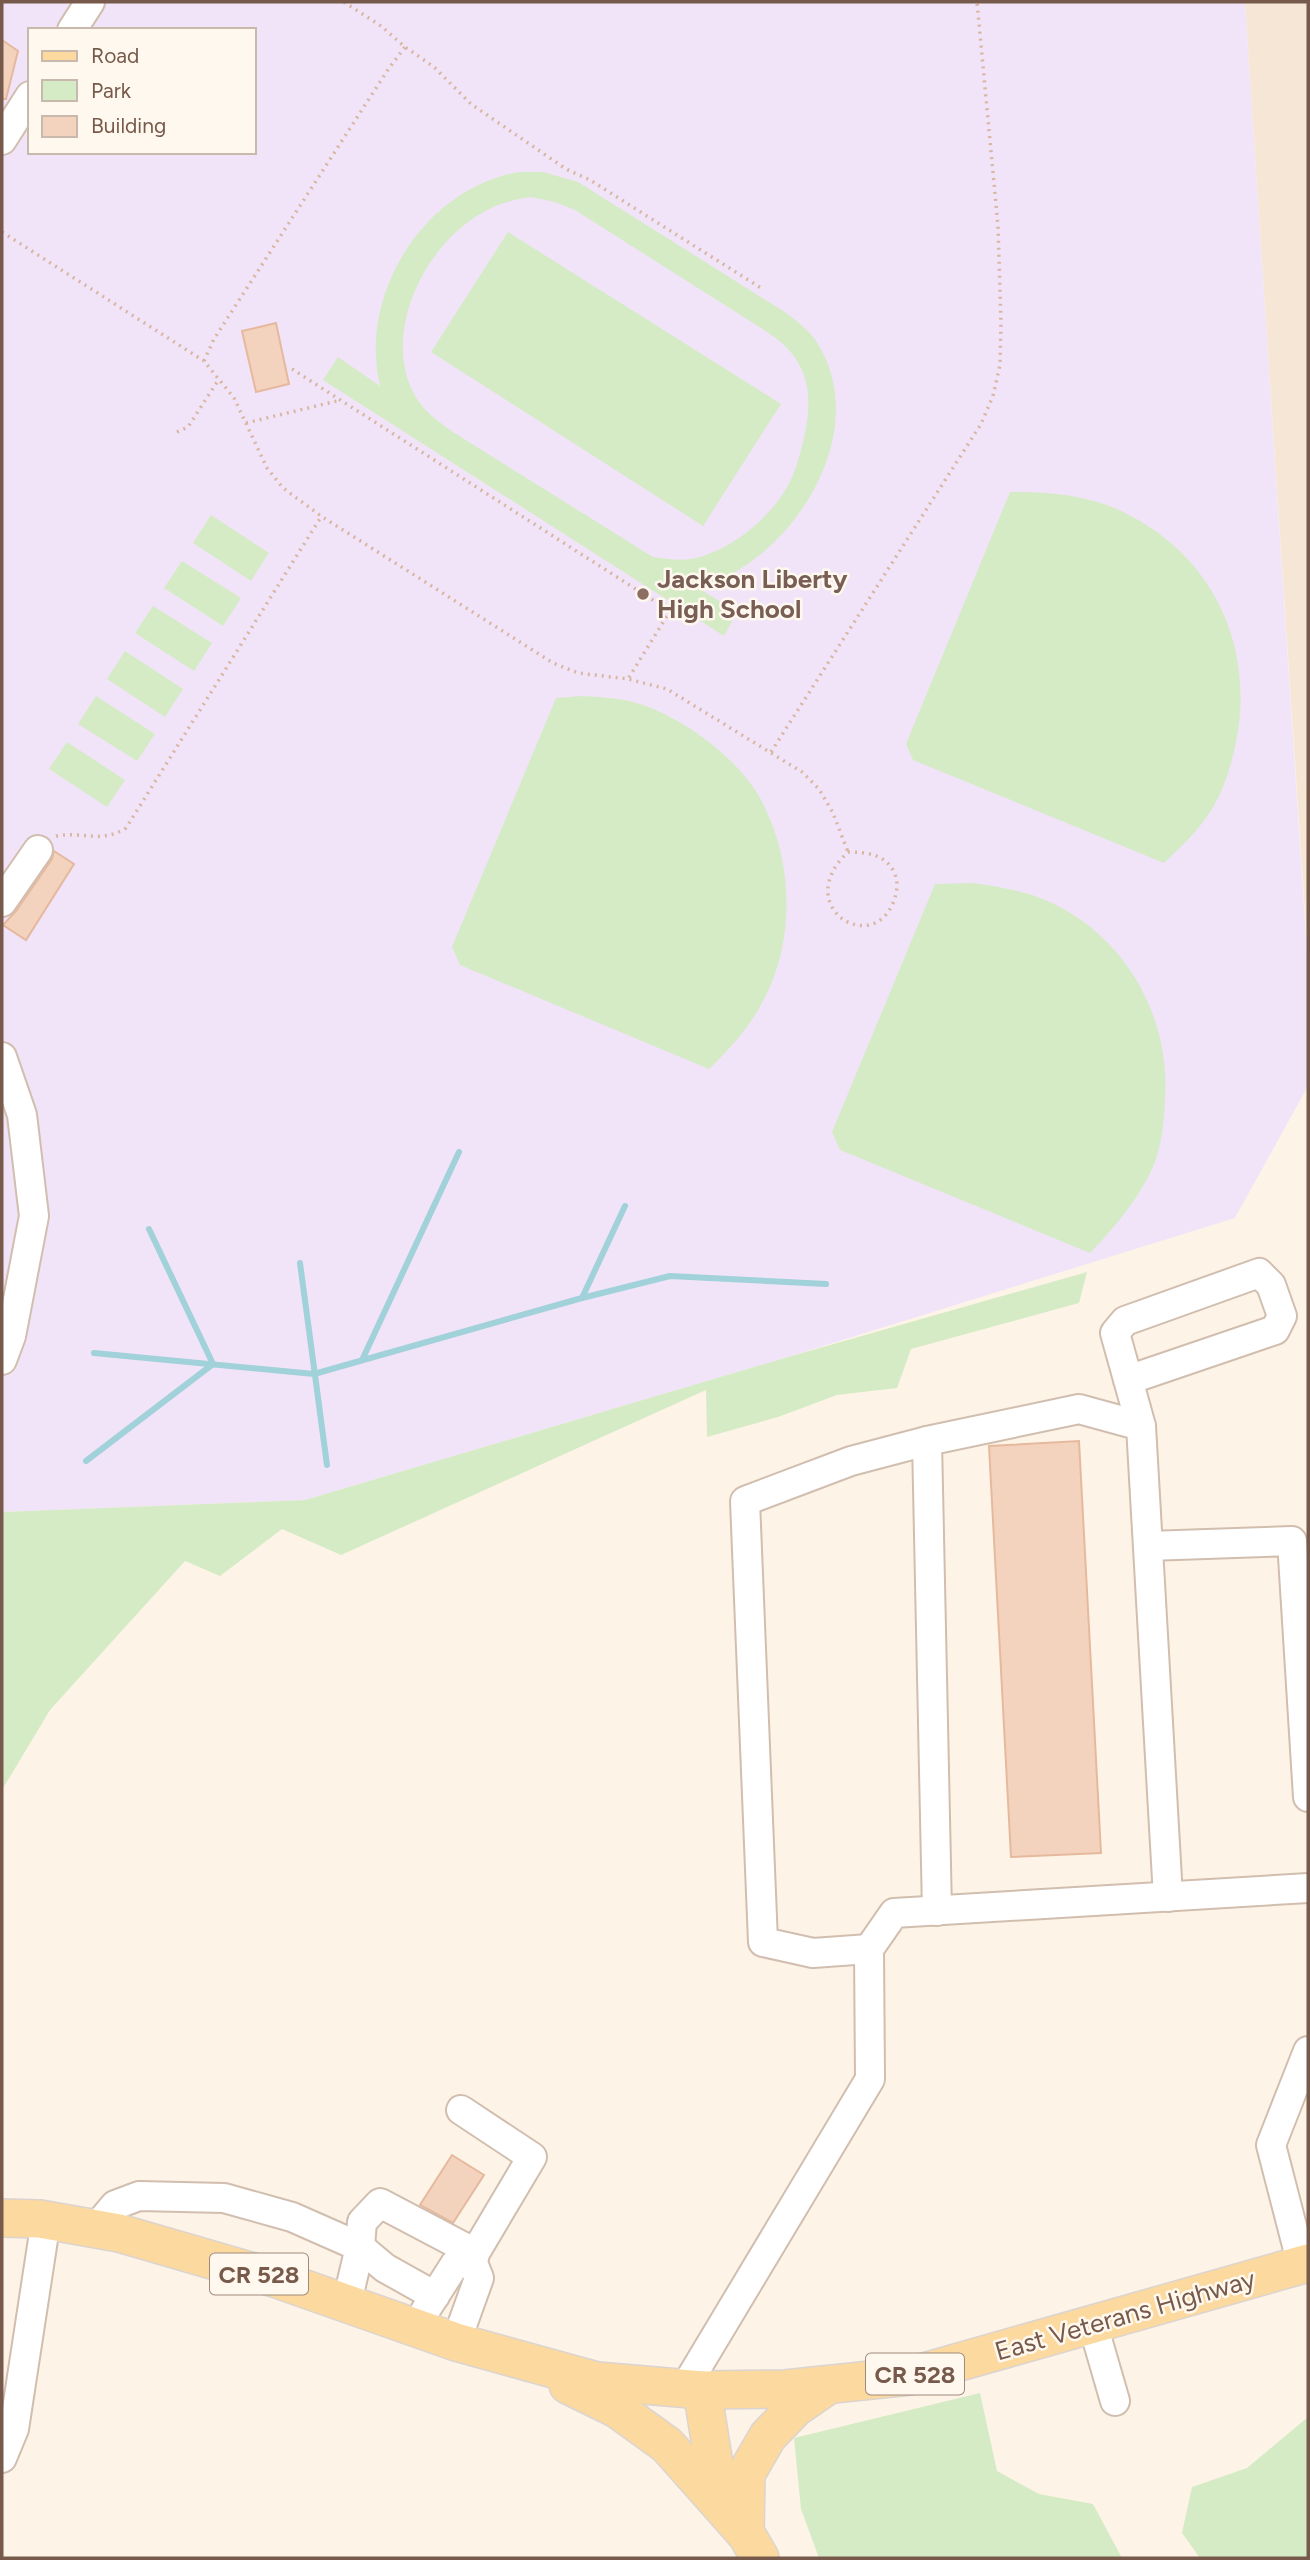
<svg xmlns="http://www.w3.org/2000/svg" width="1310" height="2560" viewBox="0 0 1310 2560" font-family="Figtree,sans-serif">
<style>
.residential{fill:#f5e6d5}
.education{fill:#f1e4f9;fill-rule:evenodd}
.green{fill:#d5ebc5;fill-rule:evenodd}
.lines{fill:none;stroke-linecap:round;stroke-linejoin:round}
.stream{stroke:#a1d1d9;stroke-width:6}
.building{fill:#f3d3be;stroke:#e6b99e;stroke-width:2}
.minor-casing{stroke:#d1beaf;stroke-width:32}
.major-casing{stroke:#dcd4d0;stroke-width:40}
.path{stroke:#d8b6a1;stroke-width:3.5;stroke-dasharray:2 5;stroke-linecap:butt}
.minor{stroke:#fff;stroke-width:28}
.major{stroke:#fcd99f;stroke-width:37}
.education-dot{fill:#8d6e63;stroke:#fff8ee;stroke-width:2.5}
.labels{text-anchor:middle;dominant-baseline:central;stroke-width:5;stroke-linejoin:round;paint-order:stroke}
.shield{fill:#fff8ee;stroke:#a0897c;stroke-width:2}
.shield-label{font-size:24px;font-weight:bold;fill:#775a4b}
.education-label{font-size:26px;font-weight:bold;fill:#785e54;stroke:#fff8ee;text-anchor:start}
.street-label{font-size:26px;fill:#775a4b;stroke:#fff8ee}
</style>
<rect width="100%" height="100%" fill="#fdf4e7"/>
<polygon class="residential" points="1245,2 1308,2 1308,957 1260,232"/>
<path class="education" d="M2 2H1245L1308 968V1086L1235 1218 788 1357 305 1500 2 1512ZM30 30H254V152H30Z"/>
<g class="green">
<path d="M519 172H543L578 182 788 314C799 323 811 332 818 344 866 423 810 526 740 569 727 578 710 582 695 586L737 612 724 636 323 380 338 357 380 386C358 293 425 188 519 172ZM531 197 555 202 575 210 767 332C779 340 789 348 797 361 811 382 810 410 805 433 801 452 796 472 786 489 768 519 734 547 700 557 685 562 668 559 653 557L453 432C439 422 426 413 417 399 381 341 419 256 471 220 489 207 509 200 531 197Z"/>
<polygon points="508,232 781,404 703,526 431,352"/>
<path d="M1010 492C1052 492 1092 495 1129 515 1215 559 1255 649 1236 742 1231 766 1224 791 1210 812 1197 832 1181 847 1164 863L913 760 906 744Z"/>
<polygon points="211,515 269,553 251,581 193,543"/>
<polygon points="182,561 241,598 223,626 164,588"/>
<polygon points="153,606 212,643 194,671 135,633"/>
<polygon points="125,651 183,689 165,717 107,679"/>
<polygon points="96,696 155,734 137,761 78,724"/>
<path d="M582 696C601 697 621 698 640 704 683 718 737 757 760 798 792 856 796 933 767 993 754 1022 732 1047 709 1069L460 965 452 947 556 698Z"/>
<polygon points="67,742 125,780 107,807 49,769"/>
<path d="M974 883C993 886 1013 889 1032 895 1118 924 1171 1010 1165 1099 1164 1122 1162 1145 1153 1167 1138 1200 1115 1227 1090 1253L840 1150 832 1132 935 884Z"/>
<polygon points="1087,1272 1079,1303 911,1349 897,1388 837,1395 778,1417 707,1437 706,1390 341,1555 282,1529 220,1576 185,1561 50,1710 2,1790 2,1512 305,1500 788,1357"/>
<polygon points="980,2393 997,2471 1039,2494 1093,2504 1122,2558 819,2558 801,2509 794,2438"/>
<polygon points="1308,2417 1308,2558 1200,2558 1182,2533 1192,2487 1247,2468"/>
</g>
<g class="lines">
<g class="stream">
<polyline points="300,1263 327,1465"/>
<polyline points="582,1298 625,1206"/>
<polyline points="94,1353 314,1374 582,1298 670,1276 826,1284"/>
<polyline points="363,1358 459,1152"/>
<polyline points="86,1461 213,1364 149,1229"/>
</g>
</g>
<g class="building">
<polygon points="2,40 18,51 6,99 2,99"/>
<polygon points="276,323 289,384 256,392 242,331"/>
<polygon points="54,851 74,864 26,940 3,925 16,911 52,859"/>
<polygon points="1079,1441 1101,1853 1011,1857 989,1446"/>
<polygon points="452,2155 484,2175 453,2223 420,2205"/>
</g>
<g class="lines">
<g class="minor-casing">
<g id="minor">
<polyline points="72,30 90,2"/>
<polyline points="2,140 30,96"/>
<polyline points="2,902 38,850"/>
<polyline points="2,1057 22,1115 34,1216 11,1336 2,1360"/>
<polyline points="1128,1380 1275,1330 1282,1316 1271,1285 1259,1273 1125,1321 1115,1333 1141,1426"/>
<polyline points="1148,1546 1292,1541 1308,1797"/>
<polyline points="937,1911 927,1441 1079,1409 1141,1426 1168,1897"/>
<polyline points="869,1949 813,1953 763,1942 745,1501 851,1461 927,1441"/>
<polyline points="95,2229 115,2205 139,2196 224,2198 292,2217 360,2247 385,2268 435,2296"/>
<polyline points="1302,2265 1271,2145 1308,2051"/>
<polyline points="347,2302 360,2247 362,2222 380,2203 475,2253"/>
<polyline points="425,2311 455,2264 473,2263"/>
<polyline points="1093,2325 1115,2401"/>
<polyline points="456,2342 479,2278 473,2263 475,2253 532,2157 461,2110"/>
<polyline points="684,2389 870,2079 869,1949 894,1913 1308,1888"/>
<polyline points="2,2458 14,2429 46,2220"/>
</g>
</g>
<g class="major-casing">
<g id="major">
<polyline points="2,2218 40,2219 119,2233 274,2278 456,2342 597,2381 702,2390 785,2389 910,2376 1308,2263"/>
<polyline points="568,2385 617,2409 667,2445 745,2533"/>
<polyline points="702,2390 717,2483 760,2558"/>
<polyline points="745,2533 746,2474 768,2436 795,2408 827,2386"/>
</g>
</g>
<g class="path">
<polyline points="344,2 381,26 405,47 434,67 471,104 566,169 590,180 761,288"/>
<polyline points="2,232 204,361 234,398 267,468 283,488 321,516 553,663 578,673 628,679 667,689 802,772 819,789 833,813 848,852"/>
<polyline points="204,361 214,339 387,71 405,47"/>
<polyline points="292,369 670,611 628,679"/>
<polyline points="246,423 341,400"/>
<polyline points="177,432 188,427 219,379"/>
<polyline points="771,752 981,424 993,396 1000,365 1001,323 998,226 977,2"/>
<path d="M56 836C83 831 101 844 126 828L321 517"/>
<path d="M848 852C866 852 885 854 894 872 899 883 897 893 893 903 871 956 791 906 848 852Z"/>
</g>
<use href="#minor" class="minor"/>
<use href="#major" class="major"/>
</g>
<circle class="education-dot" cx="643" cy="594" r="7"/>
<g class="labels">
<g class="shield">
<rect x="210" y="2253.5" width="98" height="41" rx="5"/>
<rect x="866" y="2353.5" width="98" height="41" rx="5"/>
</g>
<g class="shield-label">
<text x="259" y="2274">CR 528</text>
<text x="915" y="2374">CR 528</text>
</g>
<g class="education-label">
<text x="657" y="579">Jackson Liberty<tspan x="657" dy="30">High School</tspan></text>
</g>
<g class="street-label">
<text transform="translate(1125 2315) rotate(-16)">East Veterans Highway</text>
</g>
</g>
<rect width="1310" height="2560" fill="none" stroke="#775a4b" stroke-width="7"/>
<rect x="28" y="28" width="228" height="126" fill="#fff8ee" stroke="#c9b9ad" stroke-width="2"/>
<rect x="42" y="51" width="35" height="10" fill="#fcd99f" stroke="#c9b9ad" stroke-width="2"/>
<text x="91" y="63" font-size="21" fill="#775a4b">Road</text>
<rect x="42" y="80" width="35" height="21" fill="#d5ebc5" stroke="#c9b9ad" stroke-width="2"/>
<text x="91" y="98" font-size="21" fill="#775a4b">Park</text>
<rect x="42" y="116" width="35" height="21" fill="#f3d3be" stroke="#c9b9ad" stroke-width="2"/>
<text x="91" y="133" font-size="21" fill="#775a4b">Building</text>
</svg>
